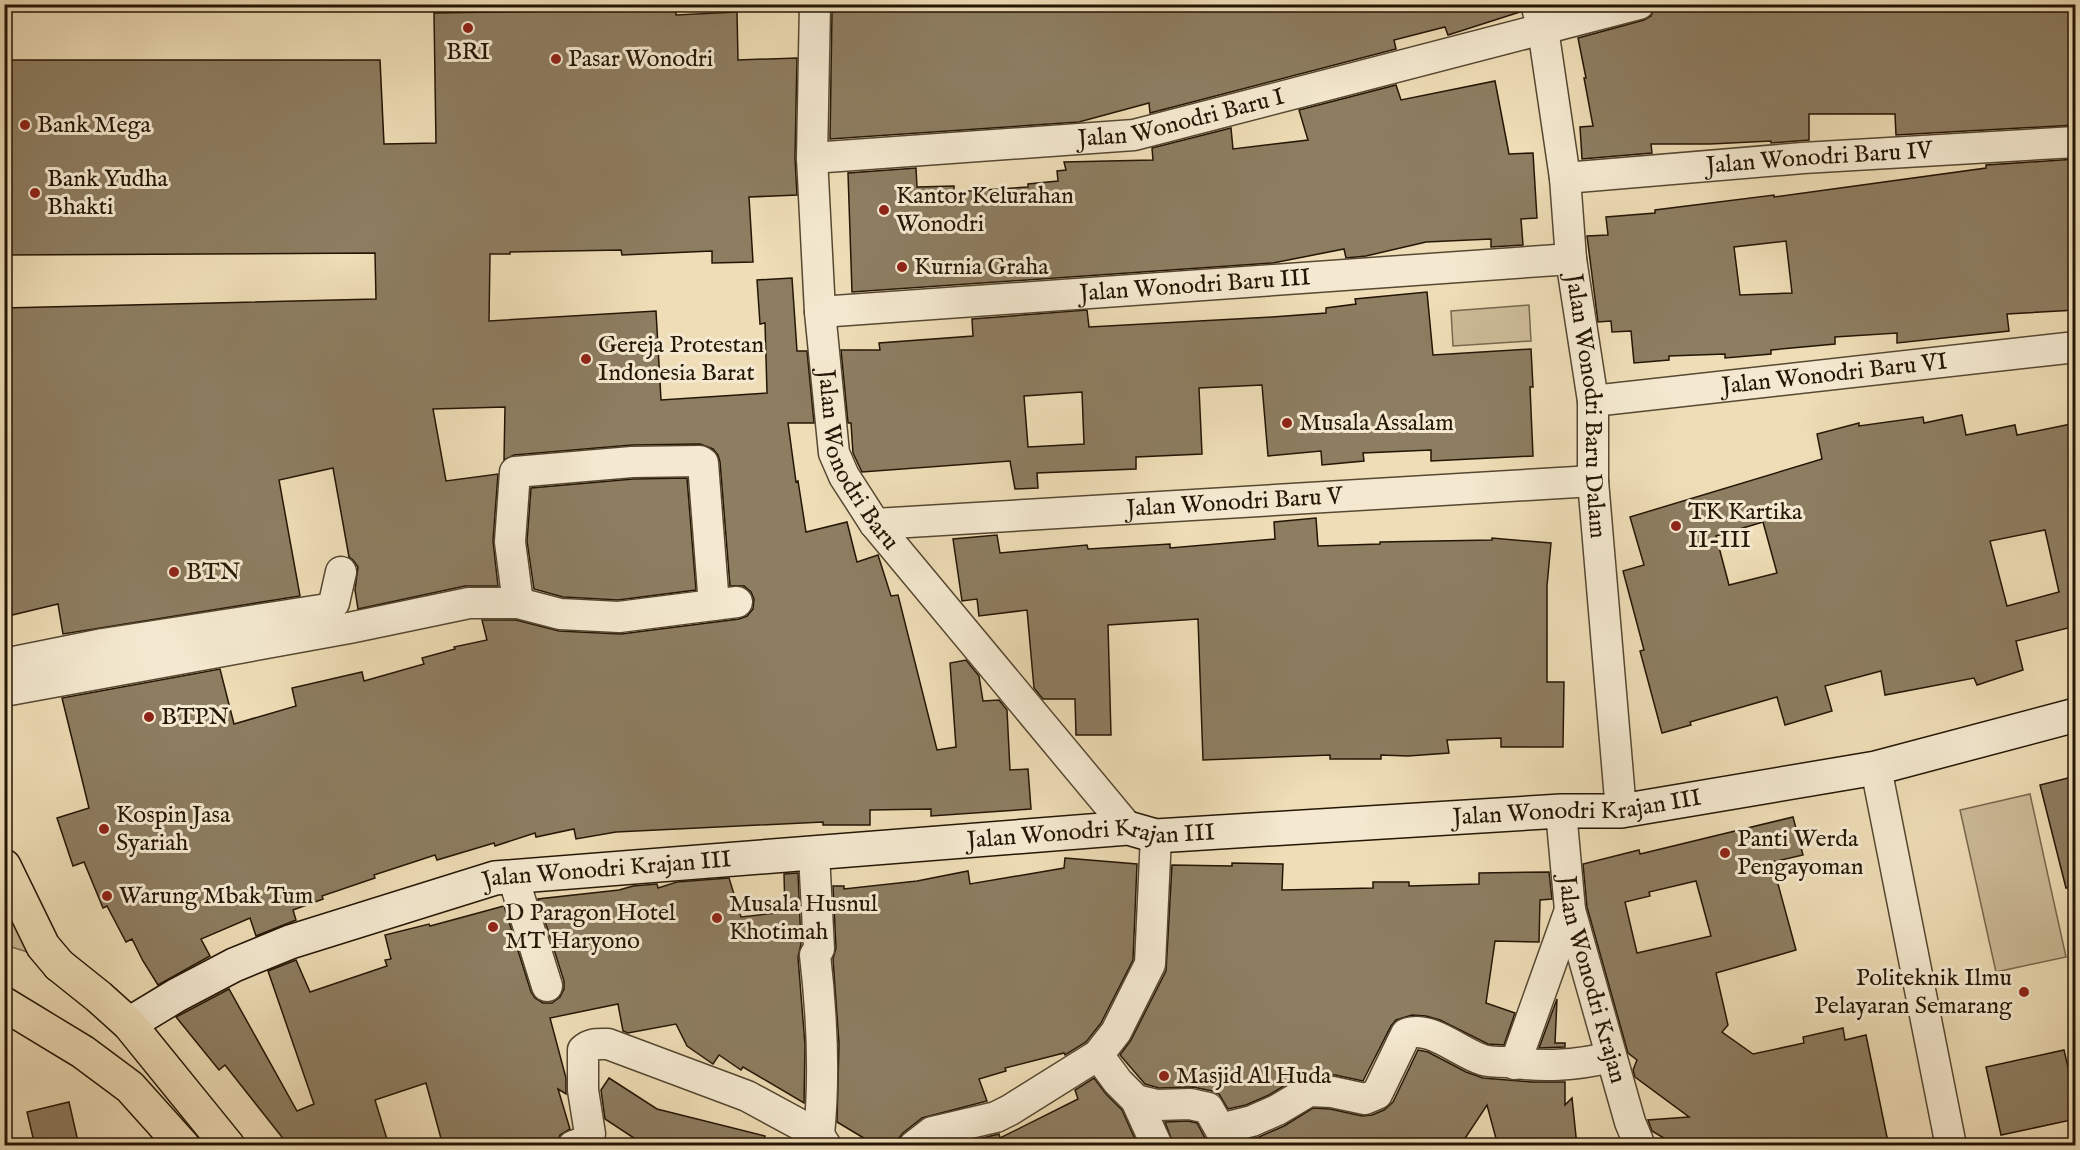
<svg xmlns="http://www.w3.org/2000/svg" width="2080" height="1150" viewBox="0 0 2080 1150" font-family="'IM FELL English',serif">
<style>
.green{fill:#ccbb98;stroke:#78684e;stroke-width:1.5}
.building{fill:#8d7d61;stroke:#241605;stroke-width:1.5;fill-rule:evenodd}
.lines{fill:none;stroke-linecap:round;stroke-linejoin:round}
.street-casing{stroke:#564831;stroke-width:33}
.secondary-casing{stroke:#241605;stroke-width:36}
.primary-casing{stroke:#241605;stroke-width:36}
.highway-casing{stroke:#241605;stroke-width:36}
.street{stroke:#f4e9d0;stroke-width:30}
.secondary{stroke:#f4e9d0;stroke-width:33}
.primary{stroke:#eeddb6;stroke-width:33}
.highway{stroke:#eeddb6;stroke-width:33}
.poi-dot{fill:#8f2418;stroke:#f4e9d0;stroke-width:2}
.labels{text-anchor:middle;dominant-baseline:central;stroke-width:6;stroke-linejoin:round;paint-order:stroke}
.poi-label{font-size:24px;fill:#241605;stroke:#f4e9d0;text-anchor:start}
.street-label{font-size:24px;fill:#241605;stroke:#f4e9d0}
</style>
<rect width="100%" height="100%" fill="#eeddb6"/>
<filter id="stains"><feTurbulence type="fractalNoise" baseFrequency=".00333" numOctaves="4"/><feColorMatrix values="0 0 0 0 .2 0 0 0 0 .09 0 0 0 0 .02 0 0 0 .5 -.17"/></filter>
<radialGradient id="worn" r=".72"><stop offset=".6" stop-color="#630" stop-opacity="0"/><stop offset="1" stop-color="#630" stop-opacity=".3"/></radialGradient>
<g class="green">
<polygon points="1529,305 1531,341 1453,346 1451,311"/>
<polygon points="2030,794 2066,957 1996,972 1960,810"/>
<polygon points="4,892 32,947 27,952 5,945"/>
</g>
<g class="building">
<polygon points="933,4 1519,4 1520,12 1448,35 1445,27 1394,40 1396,49 1150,113 1149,103 1079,122 830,139 832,12"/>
<polygon points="1656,4 2076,4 2076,125 1896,135 1895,114 1809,114 1809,140 1771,143 1771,141 1710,144 1651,144 1652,153 1582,159 1580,127 1593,126 1584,78 1586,78 1578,38 1644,20 1651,16"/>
<polygon points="676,9 676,15 737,12 738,60 797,58 795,158 797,195 749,197 753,262 712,263 712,251 622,255 621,250 510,252 510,254 490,254 489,321 656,311 661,400 767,393 765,323 760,324 757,280 792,278 797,351 807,351 814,423 788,423 796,482 798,481 806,532 847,522 857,562 878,555 891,596 898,595 937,750 956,747 950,663 966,660 979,676 983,701 999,700 1007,710 1010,770 1028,769 1031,809 931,816 931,809 870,810 870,825 823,825 823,822 616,832 576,839 574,829 536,837 535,833 495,846 494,843 437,860 435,855 374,875 375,878 322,896 323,899 293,910 296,920 256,936 250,918 201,939 210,956 158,985 143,961 132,939 126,942 107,906 103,908 84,862 73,866 57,818 89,808 62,698 220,669 234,724 296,706 292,688 362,672 364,681 424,664 422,658 455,649 454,647 487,640 482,620 516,620 559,631 621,634 739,619 747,616 753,609 754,599 751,592 744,586 730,586 720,462 718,455 713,449 700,444 632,445 514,455 504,460 505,407 433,409 446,481 498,474 493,541 498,586 465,586 358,609 355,590 358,567 353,560 349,557 333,468 279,480 300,596 63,634 58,604 4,617 4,308 376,299 375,253 4,255 4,60 380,60 384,144 436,143 434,13"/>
<polygon points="1495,81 1509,154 1533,153 1537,218 1521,219 1523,245 1491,247 1491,239 1426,242 1366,256 1346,258 1344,249 1273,263 852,292 848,173 916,168 917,187 954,186 954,192 1028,187 1028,184 1058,181 1057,171 1066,170 1064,162 1153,160 1152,148 1231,128 1233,149 1308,140 1299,110 1396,85 1401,100"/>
<path d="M2076 159V310L2007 314 2009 331 1897 343V333L1835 337V344L1771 350V354L1725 358V354L1669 356V360L1634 363 1631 331 1612 332 1611 321 1598 322 1587 236 1608 235 1606 217 1655 213V210L1774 195V197L1986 168V165ZM1786 241 1792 293 1740 295 1734 247Z"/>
<path d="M1427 292 1433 355 1531 349 1533 387H1530L1533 456 1431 461V450L1363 453 1364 461 1322 465 1321 451 1268 456 1262 385 1199 388 1202 454 1136 457V469L1037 473 1038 488 1015 489 1010 461 862 472 853 453 851 423H848L841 350H880L879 343 973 336 972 319 1087 310 1089 327 1272 317 1326 313V308L1356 304 1355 299ZM1082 392 1084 444 1028 447 1024 396Z"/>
<path d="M1962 415 1966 435 2015 425 2017 435 2076 423V626L2016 641 2023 670 1977 685 1974 678 1885 695 1881 671 1825 686 1832 711 1785 725 1777 697 1690 722 1691 725 1662 733 1640 651 1644 650 1623 571 1644 565 1630 517 1822 459 1817 434 1859 423V426L1923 417 1924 423ZM1763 522 1777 573 1729 585 1716 536ZM2045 530 2059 592 2007 606 1990 541Z"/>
<polygon points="687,478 696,590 618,600 563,597 534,589 527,541 531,488 633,479"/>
<polygon points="1316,518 1318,546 1380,544 1380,542 1492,540 1492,538 1551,543 1547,586 1547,682 1564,682 1563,747 1501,747 1501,738 1447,740 1449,753 1408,756 1381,755 1381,759 1330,759 1330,755 1203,760 1198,619 1108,625 1111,735 1076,735 1075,699 1043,699 1034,688 1027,610 979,616 977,599 962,601 953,539 997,535 1000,553 1087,545 1088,549 1170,544 1170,548 1275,539 1274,522"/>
<polygon points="2076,776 2076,886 2066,888 2040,785"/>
<path d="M1793 817 1803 855 1772 862 1796 950 1716 973 1728 1025 1722 1032 1753 1054 1804 1043 1803 1037 1843 1028 1845 1040 1866 1035 1888 1142 1868 1146H1677L1652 1131 1648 1120 1689 1117 1635 1077 1633 1070 1637 1060 1628 1053 1587 907 1583 864 1639 850 1640 854ZM1696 881 1711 936 1637 953 1625 902 1650 896 1649 892Z"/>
<polygon points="1065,858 1137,864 1133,960 1101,1023 1086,1042 1065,1055 1064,1053 1005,1068 1006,1071 979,1079 987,1101 922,1118 903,1133 898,1139 897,1146 877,1146 837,1122 839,1044 833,959 836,948 833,886 844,886 844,889 917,881 968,871 970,884 1064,868"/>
<polygon points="1232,863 1283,864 1282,890 1373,888 1373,882 1409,882 1409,886 1479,884 1479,873 1549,872 1552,899 1540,900 1539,942 1495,941 1486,1003 1515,1013 1504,1045 1488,1044 1440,1020 1426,1016 1412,1015 1396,1020 1391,1026 1363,1081 1335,1075 1309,1074 1300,1076 1269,1095 1246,1105 1228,1109 1219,1094 1212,1091 1193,1087 1159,1088 1145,1084 1120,1055 1131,1040 1166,971 1172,865 1232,866"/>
<polygon points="798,873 801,944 798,957 805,1045 804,1103 743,1067 741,1070 719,1055 713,1064 687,1046 676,1024 628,1033 623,1031 618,1004 550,1018 566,1078 566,1094 558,1089 570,1129 560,1135 556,1146 443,1146 426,1083 375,1100 389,1146 289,1146 225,1065 219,1070 176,1017 229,989 297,1111 314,1104 268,971 296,960 310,992 387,966 385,960 391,959 385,935 429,924 430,926 504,906 531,992 535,998 543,1003 552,1003 560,997 564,989 564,981 538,899 619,890 633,886 657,884 658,888 677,882 729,878 741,917 785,912 784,874"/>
<polygon points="1557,999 1555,1043 1565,1043 1565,1047 1539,1048"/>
<polygon points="1418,1050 1428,1052 1466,1072 1483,1078 1532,1082 1565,1082 1565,1105 1572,1098 1577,1146 1498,1146 1487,1105 1460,1146 1225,1146 1259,1137 1284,1126 1313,1108 1330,1109 1362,1116 1372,1115 1384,1110 1393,1102"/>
<polygon points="2064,1050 2076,1102 2076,1119 2001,1135 1986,1067"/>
<polygon points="609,1078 657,1109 765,1136 764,1146 646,1146 605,1119 601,1090"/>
<polygon points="1094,1078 1106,1094 1122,1110 1138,1146 950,1146 999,1134 1000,1138 1078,1099 1075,1090"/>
<polygon points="69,1102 79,1146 35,1146 27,1112"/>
<polygon points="1188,1121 1197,1123 1205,1138 1213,1144 1220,1146 1174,1146 1165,1122"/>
</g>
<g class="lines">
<g class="street-casing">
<g id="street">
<path id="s1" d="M815 4 812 158 820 312 834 453 844 476 875 524 1128 828"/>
<path id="s2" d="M1536 4 1543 29 1565 178 1571 259 1593 401V481L1621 811"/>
<path id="s3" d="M812 158 1134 135 1639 4"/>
<path id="s4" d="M1565 178 1803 158 2076 142"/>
<path id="s5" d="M820 312 1571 259"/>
<path id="s6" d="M1593 401 2076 347"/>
<path id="s7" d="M875 524 1593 481"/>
<polyline points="518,603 510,542 515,472 632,462 700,461 703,463 714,605"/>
<polyline points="4,664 103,644 327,609 334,603 341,572"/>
<polyline points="4,691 349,628 469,603 518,603 560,614 619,617 737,602"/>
<polyline points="1876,768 1951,1146"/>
<path id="s8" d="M1561 811 1570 910 1630 1122 1640 1146"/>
<path d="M814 854 819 949 815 955C822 1015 825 1074 819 1135"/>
<polyline points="513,877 547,986"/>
<path d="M1098 1055 1118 1082 1136 1100 1157 1105 1190 1104 1208 1108 1220 1129 1252 1121 1277 1110 1309 1091 1332 1092 1365 1099 1377 1094 1406 1034C1429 1024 1460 1053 1483 1060 1490 1062 1498 1062 1506 1062 1543 1067 1574 1066 1611 1057"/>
<polyline points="1515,1064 1570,910"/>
<polyline points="1136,1100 1157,1146"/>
<path d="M573 1146 584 1142 590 1134 583 1090V1050C590 1043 598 1044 608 1044L747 1096 819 1135 826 1146"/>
<polyline points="914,1146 932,1132 996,1117 1010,1110 1098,1055 1116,1032 1150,964 1156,836"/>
</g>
</g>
<g class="secondary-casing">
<g id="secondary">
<path id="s9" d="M129 1024 177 995 234 965 290 942 495 878 1128 828 1156 836 1561 811H1621L1876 768 2076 715"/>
</g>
</g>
<g class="primary-casing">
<polyline id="primary" points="59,965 99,997 129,1024 228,1146"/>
</g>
<g class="highway-casing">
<g id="highway">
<polyline points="4,866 43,946 59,965"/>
<polyline points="4,1004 83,1052 130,1087 183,1146"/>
</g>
</g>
<use href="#street" class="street"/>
<use href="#secondary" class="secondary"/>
<use href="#primary" class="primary"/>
<use href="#highway" class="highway"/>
</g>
<g class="poi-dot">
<circle cx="468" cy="28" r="6"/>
<circle cx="556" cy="59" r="6"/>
<circle cx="25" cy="125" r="6"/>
<circle cx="35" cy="193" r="6"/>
<circle cx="884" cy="210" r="6"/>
<circle cx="902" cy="267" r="6"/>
<circle cx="586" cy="359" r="6"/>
<circle cx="1287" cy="423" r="6"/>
<circle cx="1676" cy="526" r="6"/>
<circle cx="174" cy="572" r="6"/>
<circle cx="149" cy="717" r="6"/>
<circle cx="104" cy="829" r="6"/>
<circle cx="1725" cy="853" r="6"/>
<circle cx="107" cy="896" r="6"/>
<circle cx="717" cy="918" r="6"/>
<circle cx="493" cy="927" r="6"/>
<circle cx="2024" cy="992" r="6"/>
<circle cx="1164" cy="1076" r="6"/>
</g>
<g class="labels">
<g class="poi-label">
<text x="468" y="52" text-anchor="middle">BRI</text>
<text x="568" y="59">Pasar Wonodri</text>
<text x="37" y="125">Bank Mega</text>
<text x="47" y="179">Bank Yudha<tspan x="47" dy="28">Bhakti</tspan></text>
<text x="896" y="196">Kantor Kelurahan<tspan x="896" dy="28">Wonodri</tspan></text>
<text x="914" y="267">Kurnia Graha</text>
<text x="598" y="345">Gereja Protestan<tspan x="598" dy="28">Indonesia Barat</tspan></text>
<text x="1299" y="423">Musala Assalam</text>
<text x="1688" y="512">TK Kartika<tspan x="1688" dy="28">II-III</tspan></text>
<text x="186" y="572">BTN</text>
<text x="161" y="717">BTPN</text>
<text x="116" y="815">Kospin Jasa<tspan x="116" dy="28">Syariah</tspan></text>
<text x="1737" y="839">Panti Werda<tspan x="1737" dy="28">Pengayoman</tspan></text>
<text x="119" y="896">Warung Mbak Tum</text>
<text x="729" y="904">Musala Husnul<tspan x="729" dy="28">Khotimah</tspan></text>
<text x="505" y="913">D Paragon Hotel<tspan x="505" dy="28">MT Haryono</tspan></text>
<text x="2012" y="978" text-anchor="end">Politeknik Ilmu<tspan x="2012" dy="28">Pelayaran Semarang</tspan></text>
<text x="1176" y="1076">Masjid Al Huda</text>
</g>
<g class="street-label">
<text stroke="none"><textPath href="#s3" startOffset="372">Jalan Wonodri Baru I</textPath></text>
<text stroke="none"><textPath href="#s4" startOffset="255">Jalan Wonodri Baru IV</textPath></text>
<text stroke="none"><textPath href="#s5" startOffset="376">Jalan Wonodri Baru III</textPath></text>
<text stroke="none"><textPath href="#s6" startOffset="243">Jalan Wonodri Baru VI</textPath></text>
<text stroke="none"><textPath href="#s2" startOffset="406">Jalan Wonodri Baru Dalam</textPath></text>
<text stroke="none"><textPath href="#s1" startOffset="464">Jalan Wonodri Baru</textPath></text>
<text stroke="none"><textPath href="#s7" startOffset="360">Jalan Wonodri Baru V</textPath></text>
<text stroke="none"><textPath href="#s9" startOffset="1482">Jalan Wonodri Krajan III</textPath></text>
<text stroke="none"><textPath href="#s9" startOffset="994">Jalan Wonodri Krajan III</textPath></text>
<text stroke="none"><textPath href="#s9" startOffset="508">Jalan Wonodri Krajan III</textPath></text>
<text stroke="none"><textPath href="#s8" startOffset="172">Jalan Wonodri Krajan</textPath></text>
</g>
</g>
<rect width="2080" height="1150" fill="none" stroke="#eeddb6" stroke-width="24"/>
<rect x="6" y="6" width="2068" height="1138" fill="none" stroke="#241605" stroke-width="3"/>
<rect x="12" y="12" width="2056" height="1126" fill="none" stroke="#241605" stroke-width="1.5"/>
<rect width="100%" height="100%" filter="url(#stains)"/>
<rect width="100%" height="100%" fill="url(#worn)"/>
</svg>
